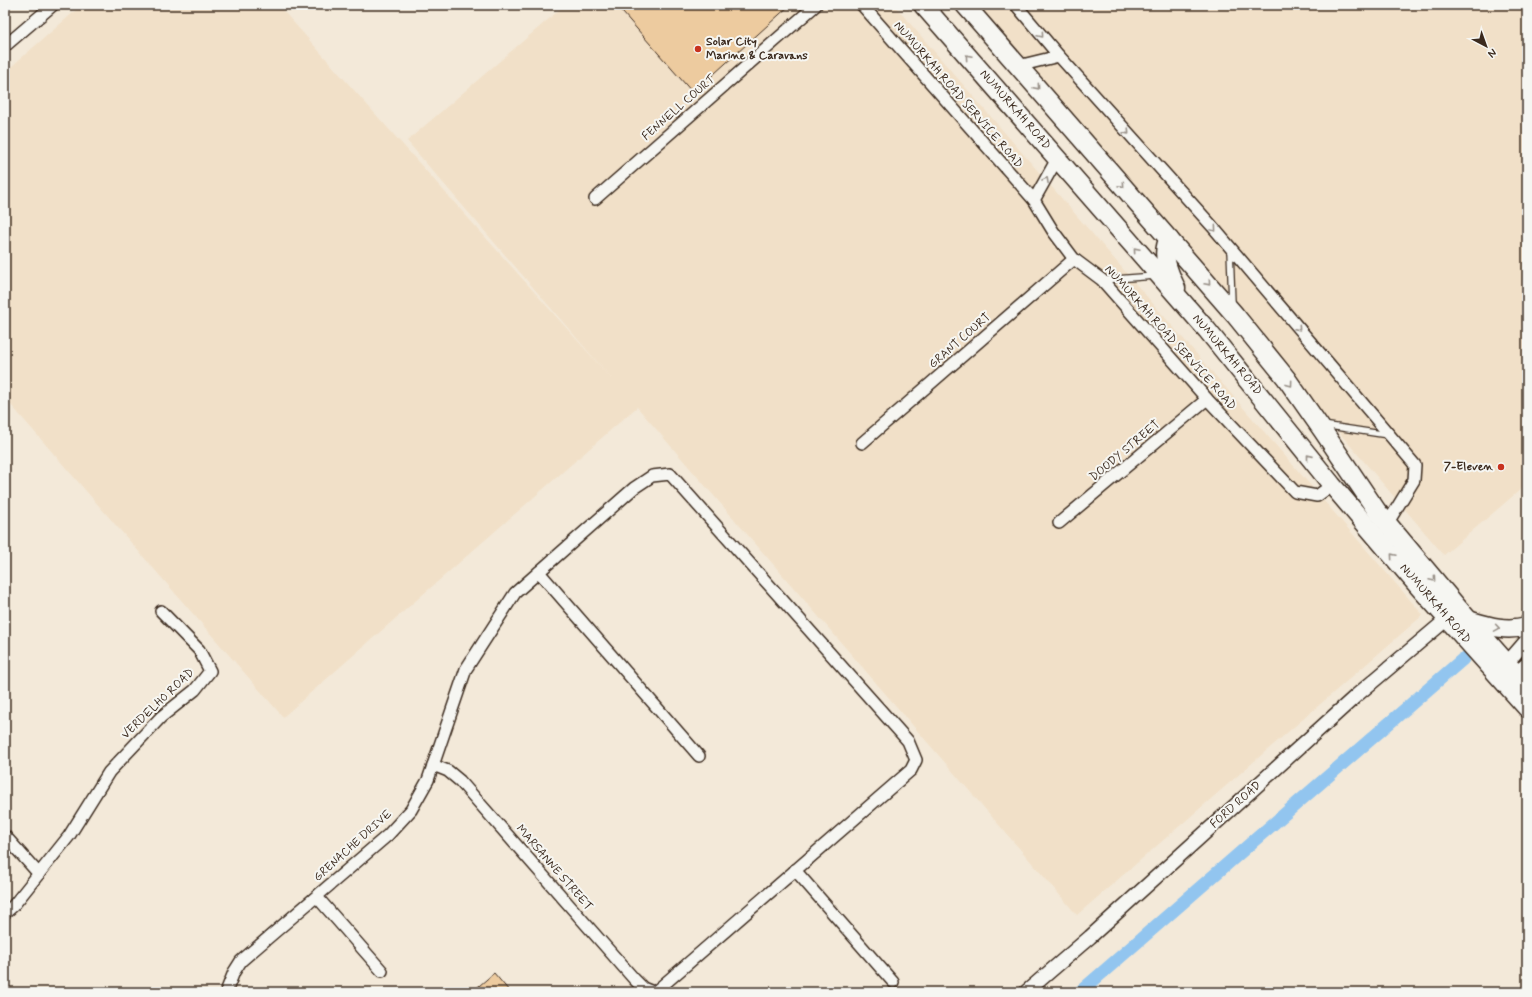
<svg xmlns="http://www.w3.org/2000/svg" width="1532" height="997" viewBox="0 0 1532 997" font-family="Mynerve,sans-serif">
<style>
.built{fill:#f1e0c8}
.lines{fill:none;stroke-linecap:round;stroke-linejoin:round}
.canal{stroke:#92c5ef;stroke-width:13}
.building{fill:#edcb9f;stroke:#3b2a1e}
.service-casing{stroke:#3b2a1e;stroke-width:8}
.minor-casing{stroke:#3b2a1e;stroke-width:14}
.tertiary-casing{stroke:#3b2a1e;stroke-width:16}
.trunk-casing{stroke:#3b2a1e;stroke-width:21}
.service{stroke:#f6f6f2;stroke-width:5.5}
.minor{stroke:#f6f6f2;stroke-width:11}
.tertiary{stroke:#f6f6f2;stroke-width:13}
.trunk{stroke:#f6f6f2;stroke-width:18}
.oneway{stroke:#989088}
.poi-dot{fill:#c8321e;stroke:#f6f6f2;stroke-width:1.5}
.labels{text-anchor:middle;dominant-baseline:central;stroke-width:4;stroke-linejoin:round;paint-order:stroke}
.poi-label{font-size:12px;font-weight:bold;fill:#3b2a1e;stroke:#f6f6f2;text-anchor:start}
.street-label{font-size:12px;fill:#3b2a1e;stroke:#f6f6f2}
</style>
<rect width="100%" height="100%" fill="#f3e9d9"/>
<filter id="ink" filterUnits="userSpaceOnUse"><feTurbulence type="fractalNoise" baseFrequency=".025" numOctaves="2"/><feDisplacementMap in="SourceGraphic" scale="8" xChannelSelector="R" yChannelSelector="G"/><feConvolveMatrix kernelMatrix="1 2 1 2 8 2 1 2 1" color-interpolation-filters="sRGB"/></filter>
<g filter="url(#ink)">
<g class="built">
<polygon points="82,5 278,5 611,378 407,141 565,5 894,5 1423,615 1077,915 637,407 283,717 5,398 5,72"/>
<polygon points="973,5 1527,5 1527,484 1444,555"/>
</g>
<g class="lines">
<polyline class="canal" points="1080,992 1463,659"/>
</g>
<g class="building">
<polygon points="616,5 790,5 693,93"/>
<polygon points="494,973 510,992 472,992"/>
</g>
<g class="lines">
<g class="service-casing">
<g id="service">
<polyline points="1230,250 1232,303"/>
<polyline points="1102,280 1155,276"/>
<polyline points="1323,425 1388,435"/>
</g>
</g>
<g class="minor-casing">
<g id="minor">
<polyline points="862,5 1034,200 1053,231 1074,259 1102,280 1207,399 1295,492 1317,496 1332,485"/>
<polyline points="1016,5 1059,56 1212,226 1415,465 1414,480 1387,524"/>
<polyline points="5,46 53,5"/>
<polyline points="1018,66 1059,56"/>
<polyline points="595,199 816,5"/>
<polyline points="1034,200 1057,159"/>
<polyline points="862,443 1074,259"/>
<polyline points="1059,523 1207,399"/>
<polyline points="539,572 699,756"/>
<polyline points="433,765 448,771 460,781 634,979 643,988 653,992"/>
<polyline points="5,836 39,874"/>
<polyline points="795,870 893,982"/>
<polyline points="317,897 382,971"/>
<polyline points="5,913 13,906 69,836 109,772 161,717 195,690 210,671 199,650 161,611"/>
<polyline points="226,992 234,972 241,961 388,835 411,810 428,780 466,669 515,593 634,488 652,476 670,474 908,741 916,760 911,770 655,992"/>
</g>
</g>
<g class="tertiary-casing">
<g id="tertiary">
<polyline points="1507,663 1527,640"/>
<polyline points="1516,673 1527,664"/>
<polyline points="1026,992 1090,937 1357,695 1447,619"/>
</g>
</g>
<g class="trunk-casing">
<g id="trunk">
<polyline points="923,5 1207,330 1332,485 1418,586 1527,708"/>
<polyline points="965,5 1235,315 1286,378 1323,431 1377,511 1459,609 1527,686"/>
<path d="M1169 239C1160 254 1169 273 1176 288"/>
<path d="M1468 620C1488 626 1506 632 1527 626"/>
</g>
</g>
<use href="#service" class="service"/>
<use href="#minor" class="minor"/>
<use href="#tertiary" class="tertiary"/>
<use href="#trunk" class="trunk"/>
</g>
<defs><path id="oneway-chevron" d="M-2-3.5L2.5 0L-2 3.5" fill="none" stroke-width="1.6" stroke-linecap="round" stroke-linejoin="round"/></defs>
<g class="oneway">
<use href="#oneway-chevron" transform="translate(1041 35) rotate(50)"/>
<use href="#oneway-chevron" transform="translate(968 57) rotate(-131)"/>
<use href="#oneway-chevron" transform="translate(1037 87) rotate(49)"/>
<use href="#oneway-chevron" transform="translate(1127 132) rotate(48)"/>
<use href="#oneway-chevron" transform="translate(1046 180) rotate(-61)"/>
<use href="#oneway-chevron" transform="translate(1122 185) rotate(49)"/>
<use href="#oneway-chevron" transform="translate(1214 229) rotate(50)"/>
<use href="#oneway-chevron" transform="translate(1136 250) rotate(-131)"/>
<use href="#oneway-chevron" transform="translate(1208 283) rotate(49)"/>
<use href="#oneway-chevron" transform="translate(1298 328) rotate(49)"/>
<use href="#oneway-chevron" transform="translate(1290 384) rotate(54)"/>
<use href="#oneway-chevron" transform="translate(1309 457) rotate(-129)"/>
<use href="#oneway-chevron" transform="translate(1393 556) rotate(-131)"/>
<use href="#oneway-chevron" transform="translate(1433 579) rotate(50)"/>
<use href="#oneway-chevron" transform="translate(1497 628) rotate(9)"/>
</g>
</g>
<g class="poi-dot">
<circle cx="698" cy="49" r="4"/>
<circle cx="1501" cy="467" r="4"/>
</g>
<g class="labels">
<g class="poi-label">
<text x="706" y="42">Solar City<tspan x="706" dy="14">Marine &amp; Caravans</tspan></text>
<text x="1493" y="467" text-anchor="end">7-Eleven</text>
</g>
<g class="street-label">
<text transform="translate(958 95) rotate(49)">NUMURKAH ROAD SERVICE ROAD</text>
<text transform="translate(679 108) rotate(-41)">FENNELL COURT</text>
<text transform="translate(1015 110) rotate(49)">NUMURKAH ROAD</text>
<text transform="translate(1170 338) rotate(48)">NUMURKAH ROAD SERVICE ROAD</text>
<text transform="translate(960 341) rotate(-41)">GRANT COURT</text>
<text transform="translate(1227 355) rotate(50)">NUMURKAH ROAD</text>
<text transform="translate(1125 451) rotate(-40)">DOODY STREET</text>
<text transform="translate(1435 604) rotate(49)">NUMURKAH ROAD</text>
<text transform="translate(158 704) rotate(-44)">VERDELHO ROAD</text>
<text transform="translate(1236 805) rotate(-42)">FORD ROAD</text>
<text transform="translate(353 846) rotate(-42)">GRENACHE DRIVE</text>
<text transform="translate(554 868) rotate(49)">MARSANNE STREET</text>
</g>
</g>
<rect width="1532" height="997" fill="none" stroke="#f6f6f2" stroke-width="20"/>
<rect x="10" y="10" width="1512" height="977" fill="none" stroke="#3b2a1e" stroke-width="1.5" filter="url(#ink)"/>
<g transform="translate(1486 46) rotate(139)" stroke="#f6f6f2" stroke-width="3" paint-order="stroke">
<path d="M0-3L7 15L0 10L-7 15Z" fill="#3b2a1e"/>
<text y="-6" font-size="11" font-weight="bold" text-anchor="middle" fill="#3b2a1e">N</text>
</g>
</svg>
